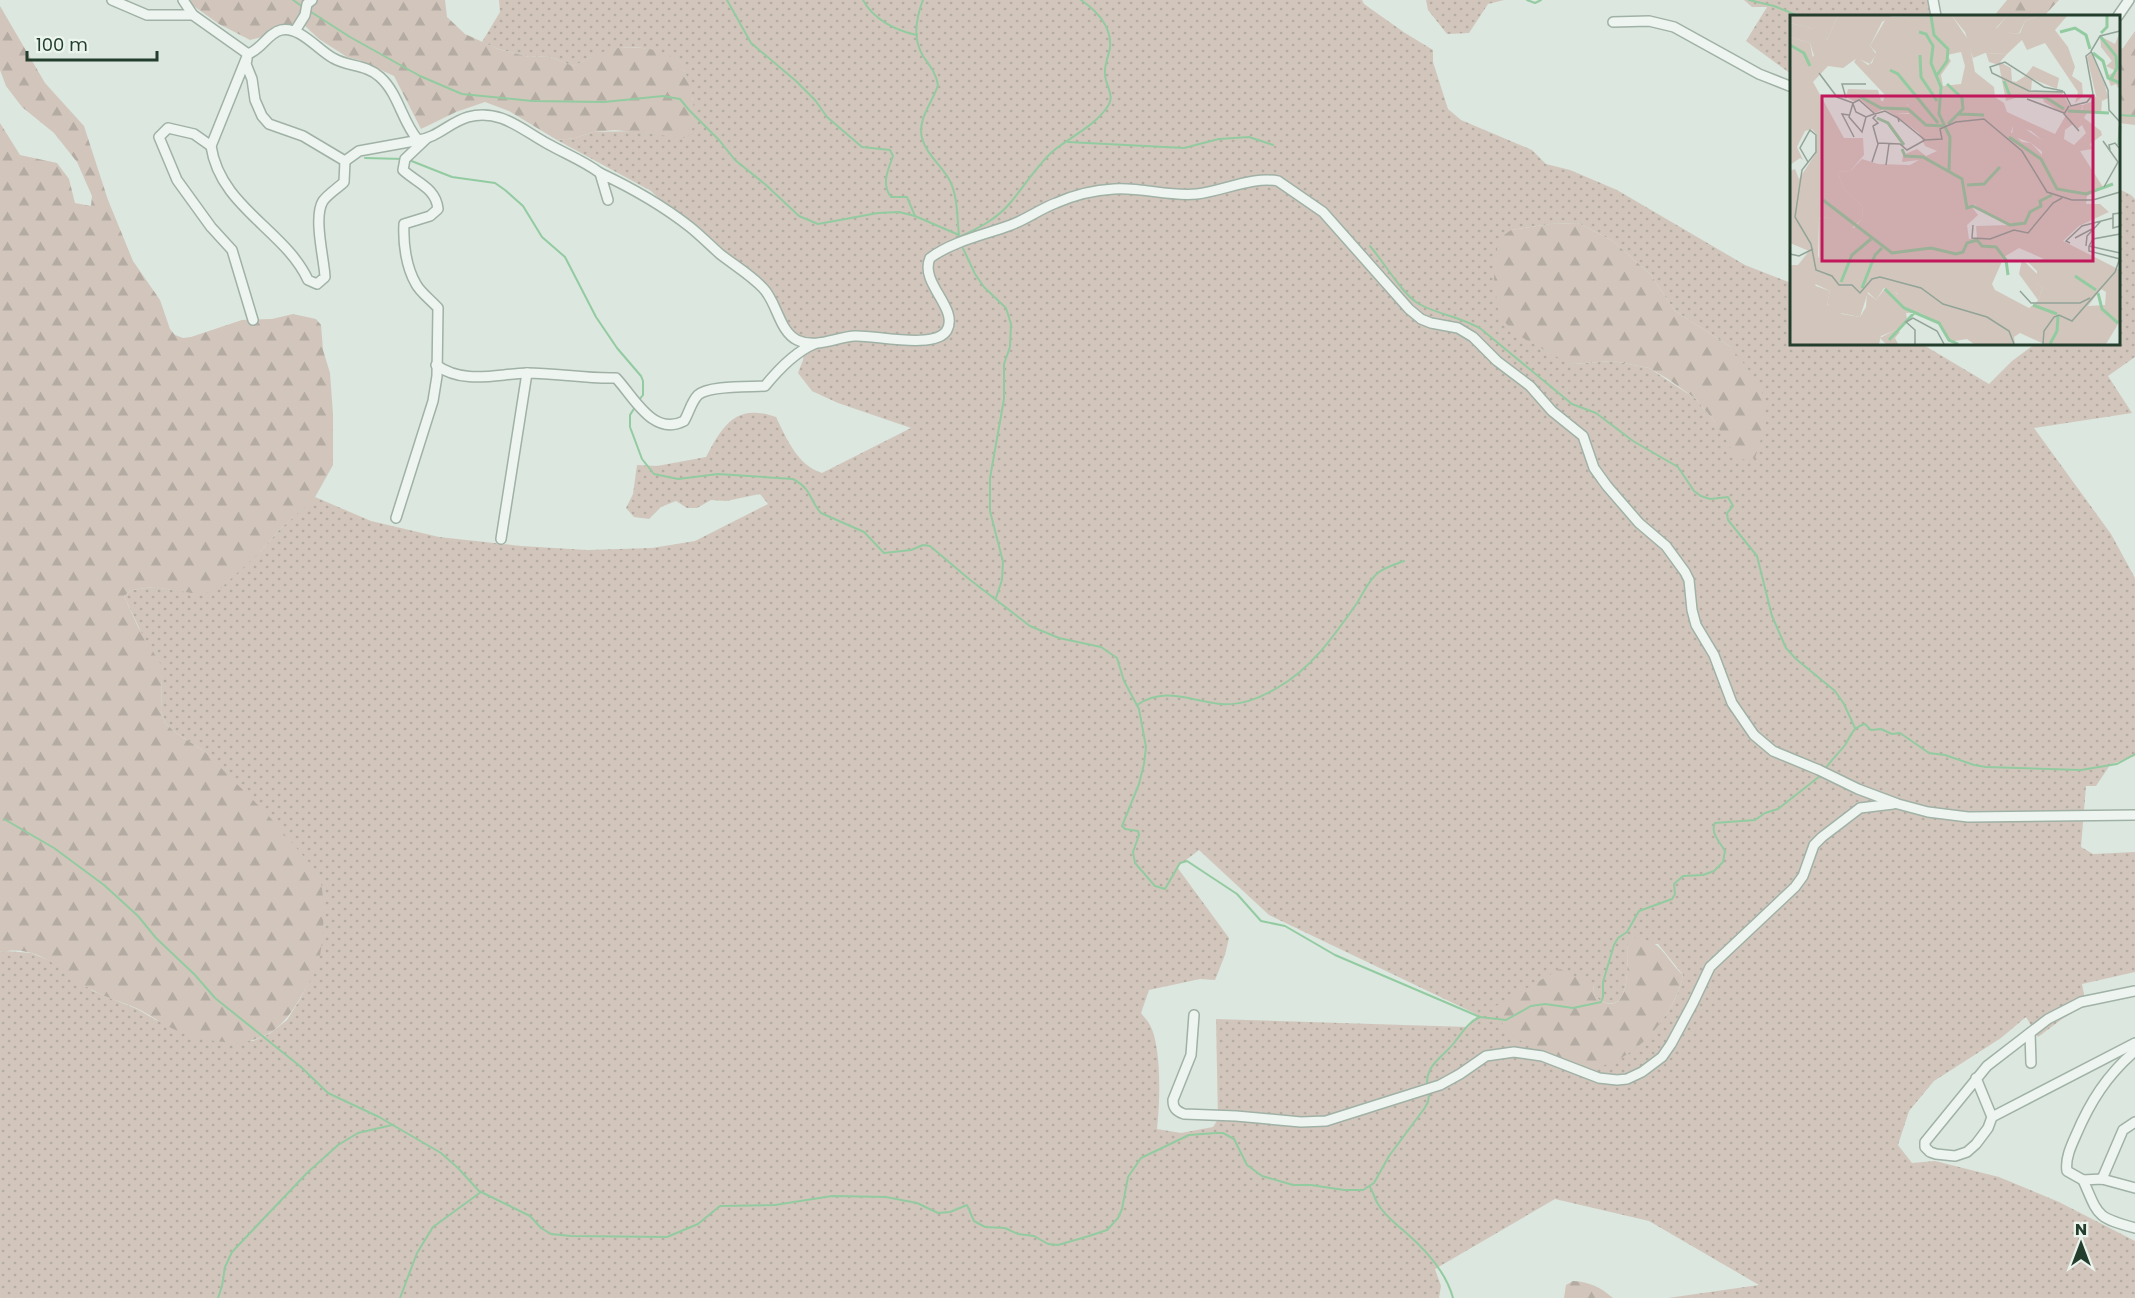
<svg xmlns="http://www.w3.org/2000/svg" width="2135" height="1298" viewBox="0 0 2135 1298" font-family="Poppins,sans-serif">
<style>
.grass{fill:url(#grass-dots);fill-rule:evenodd}
.forest{fill:url(#forest-firs)}
.lines{fill:none;stroke-linecap:round;stroke-linejoin:round}
.stream{stroke:#93cba1;stroke-width:2}
.minor-casing{stroke:#a0b1a6;stroke-width:12}
.minor{stroke:#eef5f1;stroke-width:9}
.inset-river{fill:none;stroke:#93cba1;stroke-width:3}
.inset-road{fill:none;stroke:#92a398;stroke-width:1.5}
.view{fill:#c2185b;fill-opacity:0.15;stroke:#c2185b;stroke-width:3}
.inset-edge{fill:none;stroke:#243e2e;stroke-width:3}
</style>
<defs>
<pattern id="grass-dots" width="8" height="8" patternUnits="userSpaceOnUse" patternTransform="scale(1.5)"><rect width="8" height="8" fill="#d2c6bc"/><path d="M2 2h.1M6 6h.1" fill="none" stroke="#b4aba2" stroke-width="1.8" stroke-linecap="round"/></pattern>
<pattern id="forest-firs" width="22" height="20" patternUnits="userSpaceOnUse" patternTransform="scale(1.5)"><rect width="22" height="20" fill="#d2c6bc"/><path d="M5 1l3.5 6h-7zM16 11l3.5 6h-7z" fill="#b4aba2"/></pattern>
</defs>
<rect width="100%" height="100%" fill="#dbe7df"/>
<g class="grass">
<path d="M499 0H1362L1364 4 1405 33 1433 50V62L1448 109 1461 120 1532 150 1546 164 1570 170 1617 190 1745 265 1791 283 1792 344H1922L1989 384 2012 361 2035 344H2118L2119 189 2131 195 2135 199V357L2108 376 2132 413 2034 428 2111 534 2135 578V756L2110 765 2096 786H2086L2081 847 2093 854 2135 852V972L2082 984 2086 1005 2062 1019 2038 1037 2026 1017 2001 1038 1934 1081 1909 1111 1898 1145 1912 1163 1935 1161 1999 1177 2059 1202 2135 1241V1298H1668L1759 1285 1649 1221 1555 1199 1435 1269 1441 1286 1439 1298H0V952L6 951 31 953 56 963 93 991 137 1009 156 1020 253 1041 269 1034 287 1020 299 1001 317 966 322 929 204 751 176 733 165 723 161 711 162 677 124 596 132 590 153 587 174 590 261 551 279 530 315 497 371 521 439 537 521 546 587 550 652 548 695 541 768 504 760 494 726 501 711 500 697 508H687L676 501 661 507 649 519 634 517 626 508 633 494 637 465 657 466 706 457C723 425 736 403 776 417 787 439 797 465 822 473L911 428 838 403 812 391 798 373 803 360 804 351 772 297 688 226 651 191 557 140 575 138 593 132 638 131 693 100 684 70C673 64 659 52 646 49 620 42 597 55 573 66L548 56 529 57 498 49 482 42 500 12ZM1578 223 1613 241 1650 274 1675 311 1731 347 1715 422 1696 399 1649 368 1613 361 1573 364 1511 230 1550 224ZM1199 850 1269 915 1478 1015 1468 1027 1216 1019 1218 1119 1213 1127 1181 1133 1157 1129C1160 1102 1162 1048 1150 1025 1148 1021 1144 1017 1141 1013L1149 990 1200 979 1215 980 1225 955 1229 938 1177 867ZM1628 944H1658L1683 975C1676 1010 1652 1035 1624 1056L1494 1008 1525 991 1593 985 1595 997C1632 1023 1627 964 1628 944Z"/>
<polygon points="1426,0 1504,0 1488,4 1469,33 1447,34 1428,10"/>
<polygon points="1744,0 1935,0 1941,16 1792,16 1791,74 1746,41 1767,7 1752,7"/>
</g>
<g class="forest">
<path d="M190 0H445L447 17 465 34 498 49 529 57 548 56 573 66C584 61 596 54 608 50 628 44 663 47 679 63 688 73 692 90 693 102 695 115 696 129 686 138L615 130 593 132 575 138 557 140 509 111 485 102 456 112 421 129 394 76 359 60 347 57 319 39 304 25 269 29 262 37 250 40 219 24 192 5Z"/>
<polygon points="2007,0 2059,0 2044,16 1994,16"/>
<path d="M0 6 45 83 84 126 108 200 133 261 160 300 170 329 175 335 183 338 191 337 242 320 272 319 293 314 316 319 321 325 323 350 330 373 333 414V465L314 499 279 530 261 551 221 588 208 592 192 593 153 587 132 590 124 596 138 627 160 663 162 677 161 711 165 723 176 733 204 751 267 814 319 874C326 897 324 942 318 965 315 974 308 984 303 993 282 1032 260 1047 215 1041 203 1039 191 1037 180 1032 164 1026 151 1015 136 1008 122 1002 107 998 94 991 63 975 42 943 0 952V123L20 155 57 163 69 179 75 203 91 206 92 196 77 162 54 133 22 107 6 86 0 70Z"/>
<polygon points="2135,31 2135,125 2119,123 2118,50 2123,48"/>
<polygon points="1578,223 1613,241 1650,274 1675,311 1731,347 1761,386 1766,423 1755,458 1738,460 1715,422 1696,399 1668,379 1649,368 1613,361 1573,364 1557,357 1516,334 1499,316 1494,281 1495,253 1504,235 1511,230 1550,224"/>
<path d="M1633 938C1662 938 1664 958 1683 975 1676 1013 1636 1061 1596 1067 1579 1070 1558 1059 1543 1052 1520 1042 1503 1032 1494 1007L1560 969 1593 985 1595 997C1632 1024 1627 963 1628 943Z"/>
<path d="M1573 1281C1590 1282 1600 1287 1613 1298H1564L1566 1285Z"/>
</g>
<g class="lines">
<g class="stream">
<polyline points="293,0 303,7"/>
<path d="M727 0 751 43 796 81 815 100 827 117 862 147 890 150 893 156C888 170 881 184 891 197H907L915 216"/>
<path d="M863 0C873 19 896 31 917 35"/>
<path d="M923 0C916 18 912 38 923 56 930 66 936 73 938 85 933 102 917 119 922 138 926 154 942 166 950 181 958 197 957 218 959 236"/>
<polyline points="1527,0 1535,3 1541,0"/>
<polyline points="1749,0 1774,6 1799,16"/>
<polyline points="308,10 350,37 420,76 462,94 532,101 604,102 663,96 680,99 689,110 719,140 735,160 766,185 799,216 818,224 878,213 899,212 915,216 959,235"/>
<polyline points="2118,115 2135,116"/>
<polyline points="1068,142 1184,148 1219,139 1249,137 1273,145"/>
<polyline points="365,158 403,159"/>
<polyline points="409,160 452,177 495,183 505,190 523,206 542,237 565,257 596,317 617,348 641,376 643,381 643,395 639,400"/>
<path d="M959 237C979 228 997 219 1011 202 1025 185 1036 167 1052 152 1070 137 1095 126 1108 106 1115 96 1106 86 1105 75 1104 65 1108 58 1110 48 1112 27 1097 11 1081 0"/>
<polyline points="961,244 975,274 984,287 1006,308 1011,324 1010,347 1004,364 1004,399 990,478 990,511 1003,562 1002,580 996,598"/>
<path d="M1370 246C1383 261 1403 295 1419 304 1439 315 1462 317 1481 329L1572 404 1596 413 1633 441 1678 467 1694 491 1701 496 1710 499 1728 497 1733 506 1727 513 1728 520 1757 556 1772 616 1786 648 1796 659 1835 691 1844 704 1855 728"/>
<path d="M635 407 630 415V427L642 459 654 474 678 479 718 474 793 479C813 490 809 500 821 513L864 532 884 553 911 550 923 545 930 546 969 579 1030 626 1059 638 1101 647 1117 658 1124 681 1139 709 1146 747 1144 764 1139 784 1122 826 1125 829 1138 831 1139 835 1133 852 1135 863 1155 886 1165 889 1180 863 1187 861 1237 894 1261 921 1285 926 1335 955 1480 1017 1506 1020 1531 1006 1545 1004 1573 1008 1601 1002 1603 997V982L1614 945 1618 938 1627 932 1639 911 1672 899 1675 894 1674 884 1683 876 1703 875 1714 871 1723 862 1725 851C1720 842 1710 833 1715 823L1755 820 1765 813 1778 809 1820 776"/>
<path d="M1137 705C1165 686 1190 701 1221 704 1241 706 1260 698 1277 688 1311 669 1333 637 1355 606 1363 595 1367 581 1379 572 1386 567 1396 564 1404 561"/>
<path d="M1826 768C1831 760 1839 753 1845 745 1851 735 1853 727 1865 724L1871 730 1881 729 1892 734 1900 733 1929 753 1945 755 1974 765 1986 767 2081 770 2117 764 2135 754"/>
<polyline points="4,819 54,848 104,885 138,916 156,938 195,975 215,998 301,1067 328,1093 379,1117 441,1153 458,1168 479,1191 530,1216 541,1228 551,1234 571,1236 667,1237 698,1224 720,1206 775,1205 832,1196 886,1197 917,1203 938,1213 950,1212 967,1205 974,1221 985,1227 1005,1228 1018,1234 1034,1236 1048,1244 1058,1245 1089,1236 1107,1230 1118,1218 1122,1209 1128,1177 1141,1158 1189,1135 1216,1133 1223,1133 1234,1139 1247,1165 1262,1176 1293,1185 1311,1185 1344,1190 1363,1190 1374,1183 1389,1156 1424,1109 1428,1102 1429,1095"/>
<path d="M1427 1085C1426 1064 1443 1057 1454 1043 1462 1033 1468 1022 1480 1017"/>
<path d="M1370 1187C1373 1192 1375 1199 1378 1204 1384 1215 1395 1223 1404 1231 1424 1248 1446 1272 1453 1298"/>
<polyline points="218,1298 222,1286 225,1267 232,1252 307,1173 338,1145 358,1133 392,1125"/>
<polyline points="400,1298 417,1253 433,1227 481,1192"/>
</g>
<g class="minor-casing">
<g id="minor">
<path d="M112 0 147 15H193L248 54C262 49 268 33 281 30 300 26 318 50 333 58 348 67 366 64 380 77 399 94 402 122 418 140 437 138 450 122 468 117 500 108 522 130 548 144 566 154 584 161 600 173"/>
<polyline points="183,0 193,15"/>
<polyline points="1933,0 1936,16"/>
<polyline points="2118,16 2129,0"/>
<polyline points="1613,22 1649,21 1674,27 1759,74 1792,87"/>
<polyline points="295,31 305,15 307,4 312,0"/>
<path d="M248 54 211 146C220 207 285 230 308 280L317 284 325 277C324 258 313 217 323 201 328 194 338 188 344 182L345 161"/>
<polyline points="247,59 246,64 252,79 255,100 262,116 269,124 303,136 345,161 359,151 420,140"/>
<polyline points="211,146 194,134 168,128 159,137 177,180 211,227 232,250 253,320"/>
<path d="M608 200 600 173C632 188 662 205 690 227 700 235 710 245 720 254 734 265 751 275 763 288 777 302 779 331 797 340 816 349 836 337 855 336 875 335 936 350 947 330 959 308 919 283 930 258 953 241 984 235 1011 225 1027 219 1040 209 1056 203 1074 195 1095 190 1114 189 1142 187 1169 197 1197 194 1222 191 1254 176 1278 181L1323 212 1409 309 1421 319 1431 323 1458 328 1473 337 1497 361 1530 386 1552 411 1583 436 1594 468 1607 486 1639 523 1666 546 1685 572 1689 580 1692 610 1696 625 1714 655 1732 703 1754 735 1773 751 1819 770 1858 789 1898 804 1928 812 1968 817 2135 815"/>
<path d="M436 365C464 385 496 374 527 373 557 373 586 379 616 378 634 397 653 437 684 421 689 413 691 402 698 395 708 385 750 387 765 386 778 370 795 352 814 344"/>
<path d="M396 518 433 401 437 376 438 308C431 300 420 292 416 284 406 267 403 243 404 224L430 216 438 209C436 188 417 183 403 170L405 159 426 139"/>
<polyline points="501,539 527,373"/>
<path d="M1194 1015 1191 1055 1173 1100C1173 1108 1176 1111 1184 1114L1236 1116 1301 1122 1326 1121 1440 1085 1460 1074 1486 1056 1514 1052 1542 1056 1599 1078 1617 1080 1627 1079 1642 1072 1662 1057 1671 1044 1693 1003 1710 967 1795 887 1803 876 1814 845 1822 837 1860 808 1893 804"/>
<polyline points="2030,1033 2031,1063"/>
<polyline points="1976,1078 1992,1117 1988,1128 1976,1144 1967,1152 1955,1156 1936,1154 1930,1152 1925,1147 1925,1142 1987,1066 2048,1019 2081,1002 2135,991"/>
<polyline points="1992,1117 2135,1043"/>
<polyline points="2102,1179 2123,1130 2135,1122"/>
<path d="M2083 1180 2067 1171C2065 1159 2071 1146 2076 1135 2090 1102 2107 1075 2135 1051"/>
<path d="M2135 1188 2102 1179 2083 1180C2099 1216 2095 1217 2135 1228"/>
</g>
</g>
<use href="#minor" class="minor"/>
</g>
<g transform="translate(1790 15)">
<rect width="330" height="330" fill="#dbe7df"/>
<path d="M0 1H48L37 25 24 14 0 8ZM162 1 179 26 185 57 204 72 205 82 214 88 217 97 265 119 276 100 254 87 252 81 234 80 216 86 209 50 199 47 196 38 217 39 210 47 221 53 222 66 226 67 235 61 242 65 241 76 272 77 279 90H293L291 96H298L294 103 311 116 312 120 300 129 302 134 290 136 313 172 297 181 296 189H310L319 197 289 211 273 226 330 255V306L316 329H254L230 318 224 322 225 329H184L177 324 159 327 148 307 130 298H119L107 278 94 273 86 285 78 277 70 302 45 297 37 288 40 276 23 268 21 259 29 241 28 204 36 202 64 213 72 204 73 192 53 173 48 157 60 156 72 144 88 149 120 150 129 145 112 147 113 140 127 134 136 141 147 136 135 131 129 118 103 99H119L118 89 93 87 95 80 64 47 67 42 78 50 82 48 86 37 80 31 97 2ZM171 37 175 51 171 69 153 71 151 60 161 46 157 40ZM283 109 287 114 292 110 296 118 284 130 274 124 275 115ZM223 111 241 116 252 125V140L241 128 232 127 221 117ZM184 189 193 197 219 210 186 211 187 223 179 224 177 210 188 200 182 192ZM229 233 254 244 238 247 247 256V268L253 273 247 287 239 293 205 275 202 269 214 242ZM311 274 316 277 315 290 298 291ZM217 1H249L235 6 229 18 223 19 206 14ZM330 17V72L328 73 326 69 321 71 317 61 326 56 316 51 322 46 311 32 310 21 325 29ZM0 22 20 28 23 44 0 51ZM301 38 315 70 318 83 312 86 306 81 297 42ZM105 315 110 317 105 323 108 329H96L90 323Z" fill="#d2c6bc" fill-rule="evenodd"/>
<path d="M48 1H102L92 7 80 31 86 39 80 49 67 43 53 53 38 51 23 67 54 123H73L74 140 60 156 48 157 53 173 73 192 72 204 61 214 36 202 28 204V246L22 262 26 271 40 276 37 289 52 299 70 302 76 292 77 278 86 285 97 271 110 281 119 298H116L117 304 108 314 91 321 89 329H0V250H8L19 236 0 228V156L5 154 9 164 26 138 27 120 22 114 15 116 7 132 13 145 10 143 0 150V51L24 41 20 28 0 22V8L25 14 37 25ZM162 1H217L206 13 223 19 230 18 235 6 249 1H277L265 15 278 32 285 52 282 61 292 68 293 81 285 88 288 77 255 28 237 35 232 25 217 39 195 38 183 43 175 17ZM243 51 269 63 267 74 235 61ZM58 74 88 75 91 86 117 88 120 98 103 99 94 94 85 98 71 85 64 86 56 82ZM306 81 312 86 311 99 292 96 293 90 301 87ZM229 110 252 125 255 139 241 128 222 121 223 111ZM239 200 245 205 238 215 223 212 230 204 238 208ZM232 244 250 262 247 268 253 273 248 285 229 259Z" fill="#d2c6bc"/>
<path class="inset-river" d="M141 1 144 20 158 34 157 46 147 60M129 17 136 19 143 31 141 48 151 72 149 99 160 122 159 156M270 17 285 13 296 20 300 34M311 18 317 12V1M310 21 326 41 327 53 321 64M0 30 14 38 20 51M303 38 313 46 318 63 330 68M130 40 131 62 147 86M100 55 108 59 148 108M214 66 220 81 255 82 274 94M157 69 172 83 173 94 158 109M69 81 91 93 118 94 136 110 153 111M278 96 319 98M168 99 194 100M87 103 98 108 114 130M219 122 251 144 267 174 296 179 323 169M329 130 330 111M112 134 115 141 133 142 172 164 177 193 183 191 220 210 235 208 240 197 251 191 250 186 262 180M177 170 194 169 210 152M33 185 102 238 141 233 166 239 173 237 177 228 187 225 192 231 206 232 216 245 218 260M285 261 306 275M51 267 62 240 81 224M72 273 85 240 92 233M95 274 114 293 149 308 159 325 168 329M308 278 312 294 328 308M243 290 267 299M99 325 124 298M260 329 267 316 268 301"/>
<path class="inset-road" d="M330 16 310 21 301 36 318 75 319 95 330 107M29 58 47 82 63 88 69 85 85 99 95 96 108 103M273 76 254 72 215 47 200 52 202 58 239 76 274 77 281 91 297 87 303 79 296 41 301 37M56 83 52 69H76M237 84 274 98M63 88 59 102 72 117 76 102M63 89 66 97 76 102 84 99M279 91 274 99 289 116M59 100 52 99 64 122M109 107 108 103 135 125 152 124 150 114 166 107 194 104 232 136 257 177 282 185H303L330 177M313 126 328 147 314 172M88 128 110 129 117 135 135 125M320 135 319 130 325 128 330 134M18 147 10 133 20 115 26 120V137L12 155 5 202 21 229 26 255 42 261 49 270H62L70 278 82 264 90 262 131 273 153 289 197 302 219 316 224 329M82 147 88 129 83 111 88 108 83 103 86 100M96 150 99 129M330 198 323 199V213L330 211M183 210 182 223 200 224 224 215 238 218 263 188 272 183M285 223 302 214M280 228 276 226 292 211 323 203M296 231 297 221 311 206M299 231V236L330 244M299 231 303 224 330 219M299 231 330 238M0 239 9 241 23 234M230 276 241 288H290L300 283M125 329V315L116 307 123 303 147 316 154 329M253 329 254 316 264 302 269 300 282 306 325 257 330 243"/>
<path class="view" d="M32 81H303V246H32Z"/>
<rect width="330" height="330" class="inset-edge"/>
</g>
<g transform="translate(2081 1244)" stroke="#ebf5ee" stroke-width="4.5" paint-order="stroke">
<path d="M0-4.5L10 22L0 15L-10 22Z" fill="#243e2e"/>
<text y="-9" font-size="16" font-weight="bold" text-anchor="middle" fill="#243e2e">N</text>
</g>
<path d="M27 51v9h130v-9" fill="none" stroke="#243e2e" stroke-width="3"/>
<text x="36" y="51" font-size="18" fill="#243e2e" stroke="#ebf5ee" stroke-width="4.5" paint-order="stroke">100 m</text>
</svg>
